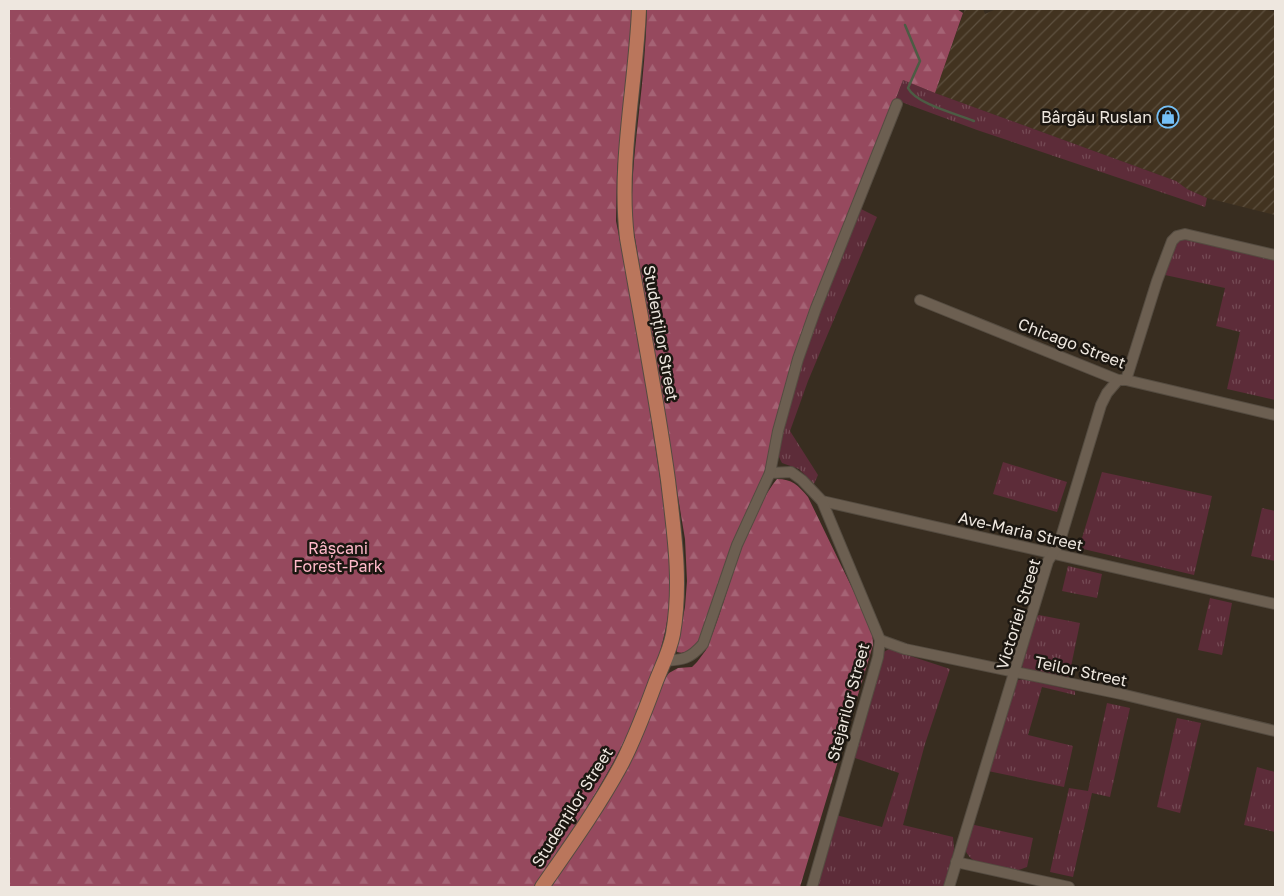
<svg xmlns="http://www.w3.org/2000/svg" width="1284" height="896" viewBox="0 0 1284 896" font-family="'Golos Text',sans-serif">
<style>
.industrial{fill:url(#industrial-furrows)}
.grass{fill:url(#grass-tufts)}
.forest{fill:url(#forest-firs)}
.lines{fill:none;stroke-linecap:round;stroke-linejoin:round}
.stream{stroke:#4c5c44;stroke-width:2.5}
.minor-casing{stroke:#554c41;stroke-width:12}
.major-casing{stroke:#554c41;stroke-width:16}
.minor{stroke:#6c5f51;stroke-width:10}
.major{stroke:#ba765c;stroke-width:14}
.labels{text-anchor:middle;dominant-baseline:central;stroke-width:5;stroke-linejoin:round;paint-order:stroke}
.poi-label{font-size:16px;fill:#eee7df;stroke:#1c1711;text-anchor:end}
.street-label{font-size:16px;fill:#eee7df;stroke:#1c1711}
.park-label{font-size:16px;fill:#ffbaca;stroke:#1c1711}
</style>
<defs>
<pattern id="industrial-furrows" width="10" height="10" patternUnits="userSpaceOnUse" patternTransform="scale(1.25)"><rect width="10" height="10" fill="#423320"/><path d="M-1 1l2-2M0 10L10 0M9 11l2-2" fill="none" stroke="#5e5140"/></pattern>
<pattern id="grass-tufts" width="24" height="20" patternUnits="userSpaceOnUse" patternTransform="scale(1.25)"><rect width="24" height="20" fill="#5d2c39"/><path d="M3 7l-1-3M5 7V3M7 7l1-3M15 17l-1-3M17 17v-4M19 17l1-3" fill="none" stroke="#754b55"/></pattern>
<pattern id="forest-firs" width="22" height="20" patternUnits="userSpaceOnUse" patternTransform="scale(1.25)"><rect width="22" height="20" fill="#96495e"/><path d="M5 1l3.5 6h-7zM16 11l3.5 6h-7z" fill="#a56375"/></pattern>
</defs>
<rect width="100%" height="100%" fill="#382d20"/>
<polygon class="industrial" points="965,9 983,9 985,14 994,10 994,9 1264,9 1275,12 1275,215 1207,198 1187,189 1176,181 935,93"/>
<g class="grass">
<polygon points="903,80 935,93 1176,181 1187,189 1207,198 1205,207 977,130 904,103 896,99"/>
<polygon points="861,209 877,217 808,381 790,431 818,475 814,484 799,469 782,463 779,457 779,440 809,339"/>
<polygon points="1180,239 1196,240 1275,258 1275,400 1227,389 1240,332 1216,326 1225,288 1165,275 1175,244"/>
<polygon points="1003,462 1067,482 1057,512 993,494"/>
<polygon points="1102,472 1212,496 1194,575 1079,548"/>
<polygon points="1262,508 1275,511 1275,561 1251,556"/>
<polygon points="1068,566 1102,574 1097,598 1062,591"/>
<polygon points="1210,598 1232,603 1222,655 1198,650"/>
<polygon points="1039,615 1080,623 1068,681 1023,670 1022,664 1036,617"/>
<polygon points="889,649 950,669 925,744 903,825 953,837 954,849 946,887 818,887 815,885 836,815 882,827 899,773 852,757 882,653"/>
<polygon points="1024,679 1075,691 1075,695 1042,687 1028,735 1073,746 1064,787 988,771 1016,683 1018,680"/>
<polygon points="1107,703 1130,708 1110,797 1092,793 1073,877 1050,872 1069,788 1088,791"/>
<polygon points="1177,718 1201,723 1180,813 1157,807"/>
<polygon points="1257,767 1275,772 1275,832 1244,825"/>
<path d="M970 824 1033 838 1027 867 1016 871 976 862C959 851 965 841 970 824Z"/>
</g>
<g class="forest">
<path d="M9 9H632L628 65 617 171 616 221 639 338 670 545C671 556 673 568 672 579 667 691 596 796 535 887H9Z"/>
<path d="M647 9H957L963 13 935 93 903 80 799 350 764 474 700 639C694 647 688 655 677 652V648L685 607 687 581 685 539 632 220C631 184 635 148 639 112 643 78 646 43 647 9Z"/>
<path d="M777 479C792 479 798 485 808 497L872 629 873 645 800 887H549L654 705 664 680 669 673 678 668 692 667 697 662 706 650C729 597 742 523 777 479Z"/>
</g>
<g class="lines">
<path class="stream" d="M905 25 920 61 908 88C916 104 957 114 974 121"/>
<g class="minor-casing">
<g id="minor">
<polyline points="920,300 1118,380 1126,380 1275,415"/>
<polyline points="1126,380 1157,281 1172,241 1177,236 1185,234 1275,255"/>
<polyline points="770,473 791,472 802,480 822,501 1275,604"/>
<polyline points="880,640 905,649 1121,694 1275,731"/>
<path d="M664 661C683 660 690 659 703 644L737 545 770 473 778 431 798 359 816 308 897 104"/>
<polyline points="956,862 1069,887"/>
<polyline points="812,887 878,657 880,640 822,501"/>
<polyline points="949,887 1048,561 1059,544 1101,405 1107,393 1118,380"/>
</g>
</g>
<g class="major-casing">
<path id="major" d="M542 887C569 848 597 809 620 767 634 741 645 711 655 684 661 668 670 651 673 634 682 581 674 532 668 480 657 399 641 319 627 238 618 162 636 85 639 9"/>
</g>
<use href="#minor" class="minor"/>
<use href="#major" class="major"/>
</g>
<defs>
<g id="shop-ring" transform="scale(1.125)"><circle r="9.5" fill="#1c1711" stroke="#75c0f6" stroke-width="1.5"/><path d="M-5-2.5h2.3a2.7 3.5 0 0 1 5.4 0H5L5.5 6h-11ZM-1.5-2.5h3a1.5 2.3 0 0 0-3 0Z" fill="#75c0f6"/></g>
</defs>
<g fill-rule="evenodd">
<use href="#shop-ring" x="1168" y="117"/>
</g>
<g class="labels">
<g class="poi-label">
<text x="1152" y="117">Bârgău Ruslan</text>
</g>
<g class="street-label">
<text transform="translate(661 333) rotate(80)">Studenților Street</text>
<text transform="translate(1072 343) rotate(21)">Chicago Street</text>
<text transform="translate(1021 531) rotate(13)">Ave-Maria Street</text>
<text transform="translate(1018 614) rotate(-73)">Victoriei Street</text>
<text transform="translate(1081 671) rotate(12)">Teilor Street</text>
<text transform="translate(848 702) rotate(-75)">Stejarilor Street</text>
<text transform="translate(572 807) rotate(-58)">Studenților Street</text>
</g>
<g class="park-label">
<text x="338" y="548">Râșcani<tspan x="338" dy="18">Forest-Park</tspan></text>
</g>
</g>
<rect width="1284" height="896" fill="none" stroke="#eee7df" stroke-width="20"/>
</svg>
